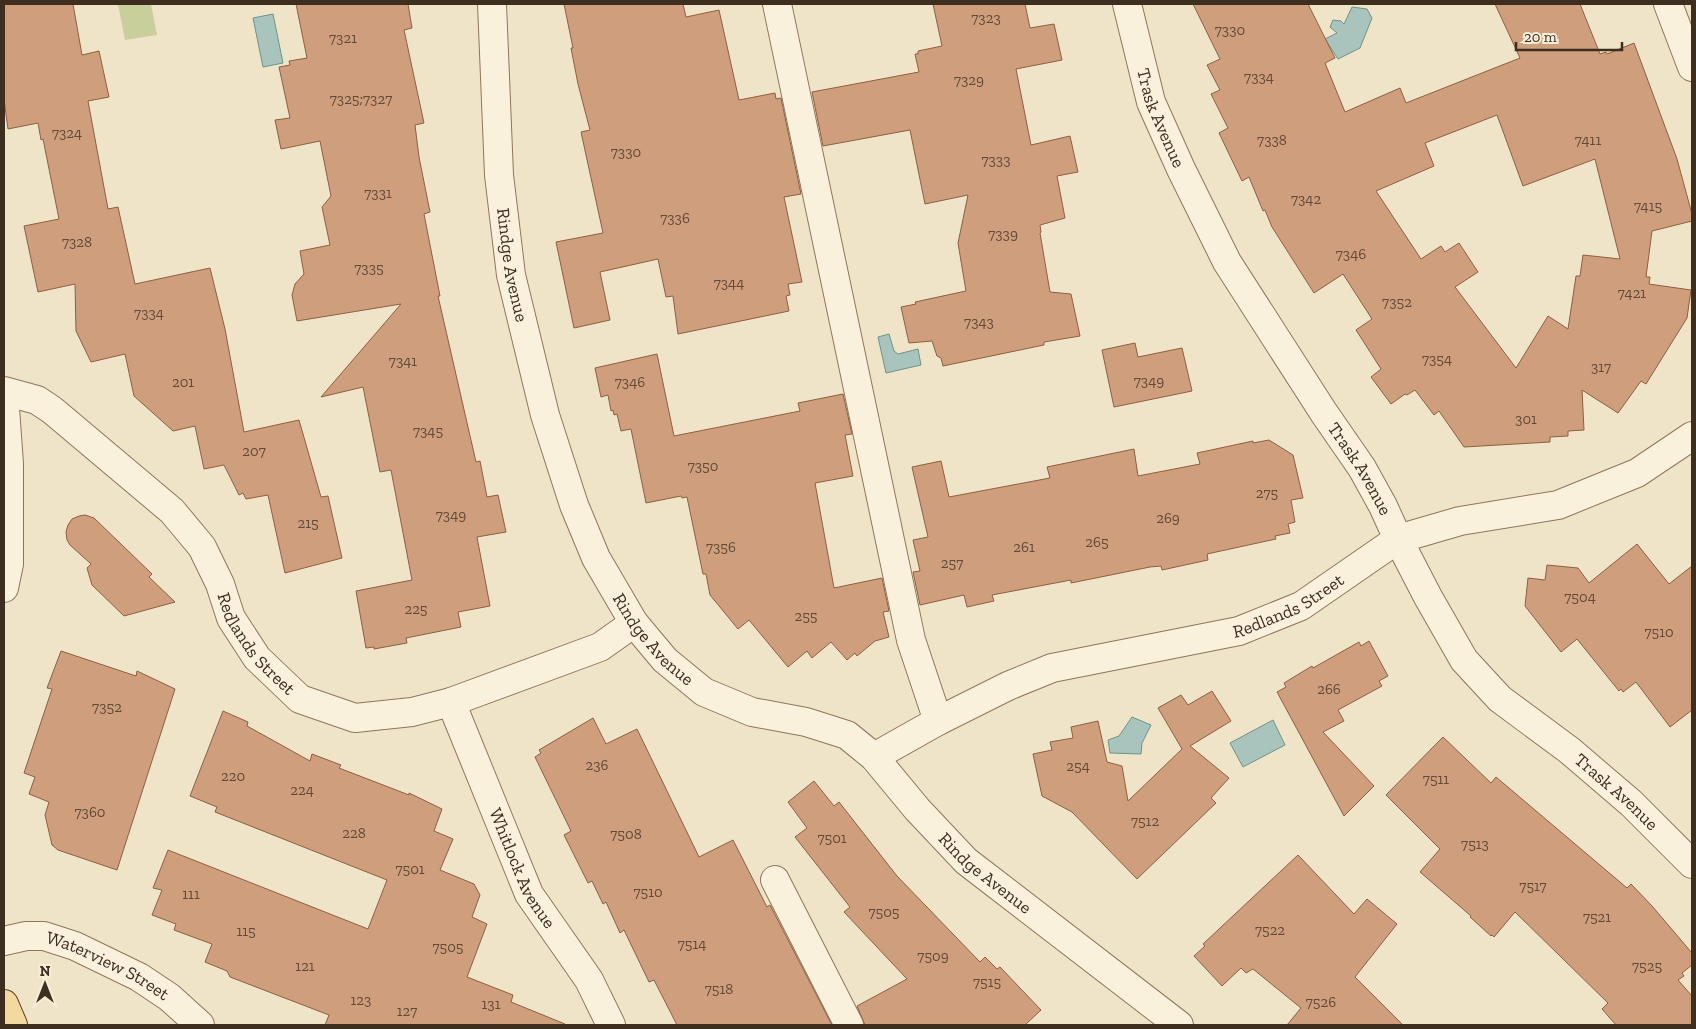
<svg xmlns="http://www.w3.org/2000/svg" width="1696" height="1029" viewBox="0 0 1696 1029" font-family="'Zilla Slab',serif">
<style>
.green{fill:#c9cf9b}
.water{fill:#a9c4bc;stroke:#6f938a}
.building{fill:#cf9f7d;stroke:#8d5f41;fill-rule:evenodd}
.lines{fill:none;stroke-linecap:round;stroke-linejoin:round}
.minor-casing{stroke:#8d765c;stroke-width:30}
.major-casing{stroke:#5b4430;stroke-width:30}
.minor{stroke:#faf1dc;stroke-width:28}
.major{stroke:#f3d9a0;stroke-width:28}
.labels{text-anchor:middle;dominant-baseline:central;stroke-width:4.5;stroke-linejoin:round;paint-order:stroke}
.number-label{font-size:15px;fill:#624a37}
.street-label{font-size:18px;fill:#3d2e20;stroke:#f7eed8}
</style>
<rect width="100%" height="100%" fill="#f0e4c8"/>
<polygon class="green" points="118,4 151,4 157,35 125,40"/>
<g class="water">
<polygon points="1352,7 1367,9 1372,18 1360,48 1338,59 1325,39 1337,33 1330,27 1333,20 1341,21 1344,24"/>
<polygon points="273,14 283,63 263,67 253,18"/>
<polygon points="889,334 894,351 898,354 918,349 921,365 886,373 878,337"/>
<polygon points="1132,717 1151,725 1142,743 1141,754 1110,753 1108,740 1119,736"/>
<polygon points="1273,720 1285,745 1243,767 1230,743"/>
</g>
<g class="building">
<polygon points="4,4 73,4 82,55 99,51 109,97 88,101 108,209 118,207 135,284 210,268 225,329 244,432 299,420 321,497 328,496 342,558 285,573 268,495 246,499 243,493 239,495 224,465 204,469 195,426 173,431 134,396 125,354 91,362 76,331 75,284 38,292 24,226 59,219 43,139 41,140 38,123 8,129 4,100"/>
<polygon points="296,4 408,4 412,28 404,30 424,123 415,125 419,157 430,212 424,214 440,296 438,296 476,462 480,461 487,497 498,495 506,532 477,537 490,606 458,612 461,627 406,638 407,643 374,649 374,647 366,648 356,591 412,580 391,470 380,472 363,387 321,397 401,304 297,321 292,295 295,284 304,274 300,251 330,245 322,207 331,196 320,141 281,149 275,120 290,118 279,67 290,65 289,61 307,58"/>
<polygon points="564,4 683,4 686,17 719,10 739,100 775,93 776,99 781,98 801,194 784,197 802,282 788,284 790,295 786,296 789,311 678,334 673,296 666,297 658,259 600,272 610,320 574,328 556,242 603,233 581,132 590,130 578,84 571,48 573,48"/>
<polygon points="933,4 1025,4 1030,28 1054,24 1062,60 1016,69 1031,145 1070,136 1078,172 1057,176 1065,218 1040,225 1041,232 1040,233 1050,292 1071,294 1080,336 1044,342 1044,345 943,366 941,358 937,356 932,341 909,343 901,307 916,304 915,302 966,291 958,243 968,195 925,204 910,130 823,146 812,92 919,72 915,54 918,54 918,51 942,46"/>
<path d="M1193 4H1308L1335 58 1325 63 1345 112 1400 88 1406 103 1520 58 1495 4H1580L1600 54 1606 52 1607 54 1634 43 1677 159 1692 214V221L1652 231 1646 277H1650L1649 284 1691 290 1687 318 1646 384 1641 381 1618 413 1582 390 1584 430 1568 431V436L1550 437V442L1464 447 1439 411 1434 415 1415 390 1407 395 1405 394 1391 404 1371 377 1381 369 1356 330 1372 319 1343 274 1314 293 1272 227 1265 210 1263 211 1249 177 1242 181 1219 133 1228 128 1211 94 1220 90 1207 65 1220 59ZM1497 115 1523 186 1595 159 1620 259 1583 255 1580 276H1576L1568 329 1548 316 1516 368 1455 287 1478 272 1459 243 1445 252 1441 246 1421 259 1376 191 1434 166 1425 143Z"/>
<polygon points="1135,343 1138,357 1182,348 1192,391 1114,407 1102,350"/>
<polygon points="657,354 674,436 800,411 798,403 843,394 852,434 845,435 853,476 815,483 834,588 882,578 889,611 883,612 889,637 875,641 857,656 855,653 847,660 831,642 812,658 807,651 788,667 749,620 738,629 710,595 706,574 703,574 687,497 682,498 681,496 646,503 631,429 621,431 617,414 614,415 613,410 611,411 608,395 601,397 595,368"/>
<polygon points="1269,440 1293,455 1303,498 1291,500 1295,522 1288,524 1290,533 1275,536 1276,539 1207,554 1208,560 1162,570 1161,566 1150,567 1071,583 1071,580 992,595 994,601 967,607 964,595 920,605 913,572 920,571 913,540 928,537 912,467 941,461 949,497 1050,478 1047,467 1134,449 1138,476 1200,464 1197,453 1253,441 1253,443"/>
<polygon points="85,515 94,518 152,574 149,577 175,602 124,616 92,585 87,568 91,564 70,545 67,540 66,532 68,525 72,519 79,516"/>
<polygon points="1637,544 1669,584 1692,566 1692,710 1670,727 1636,682 1623,692 1621,689 1619,691 1577,639 1561,652 1525,606 1528,578 1545,580 1547,565 1578,568 1589,583"/>
<polygon points="1369,641 1388,676 1379,681 1382,686 1338,710 1344,721 1323,732 1374,786 1344,816 1277,692 1286,687 1284,683 1312,666 1313,668 1359,642 1361,646"/>
<polygon points="61,651 136,676 137,671 175,689 117,870 58,850 52,845 45,815 49,802 29,794 35,777 24,773 52,689 47,688"/>
<polygon points="1212,691 1231,721 1190,746 1229,778 1211,798 1216,803 1137,879 1072,812 1042,796 1033,754 1052,750 1050,742 1073,738 1071,727 1098,721 1107,762 1122,766 1128,801 1182,749 1158,708 1181,695 1188,705"/>
<polygon points="223,711 248,722 247,726 310,761 312,754 341,765 339,768 409,795 409,793 442,809 434,831 453,839 440,870 474,884 480,895 472,917 487,924 467,977 513,995 511,1002 565,1024 564,1025 325,1025 329,1015 230,977 227,971 205,962 212,944 174,930 176,924 152,915 162,890 153,888 168,850 368,929 387,880 215,812 217,807 190,796"/>
<polygon points="593,718 606,744 637,729 699,857 733,840 767,907 770,905 832,1025 677,1025 654,980 649,982 624,930 620,933 606,902 603,904 592,881 588,883 564,835 571,831 535,757 541,753 539,750"/>
<polygon points="1443,737 1491,783 1496,777 1627,888 1631,884 1652,906 1692,953 1692,965 1682,973 1684,976 1678,980 1692,996 1692,1025 1616,1025 1602,1009 1608,1003 1515,912 1494,937 1492,935 1491,936 1470,917 1471,916 1420,872 1440,849 1386,795"/>
<polygon points="814,781 834,806 839,802 897,876 980,962 985,957 997,969 1000,967 1041,1010 1025,1025 865,1025 857,1006 907,979 844,912 850,907 795,837 807,828 788,802"/>
<polygon points="1298,855 1354,914 1367,899 1397,924 1355,977 1403,1025 1287,1025 1301,1008 1253,969 1246,973 1241,968 1222,986 1194,956 1205,946 1203,944"/>
</g>
<g class="lines">
<g class="minor-casing">
<g id="minor">
<path id="s1" d="M492 4 499 175 511 275 545 415 574 505 596 558 634 623 665 660 704 692 752 712 806 722 847 735 874 757 917 809 966 861 1179 1025"/>
<polyline points="777,4 911,640 938,721"/>
<path id="s2" d="M1127 4 1151 102 1181 169 1227 262 1324 413 1362 468 1383 506 1398 539 1428 597 1464 660 1500 699 1569 750 1631 803 1692 864"/>
<polyline points="1668,4 1692,67"/>
<path id="s3" d="M4 391 37 400 52 410 172 511 202 547 220 584 231 618 257 658 300 699 355 718 412 712 451 702 600 647 634 623"/>
<polyline points="4,394 9,464 9,564 4,588"/>
<path id="s4" d="M451 702 529 894 589 980 611 1025"/>
<path id="s5" d="M874 757 938 721 1008 686 1052 668 1239 631 1301 606 1398 539 1460 521 1558 505 1637 473 1692 436"/>
<polyline points="775,880 849,1025"/>
<path id="s6" d="M4 941 26 936H44L75 946 139 977 169 997 200 1025"/>
</g>
</g>
<g class="major-casing">
<polyline id="major" points="4,1004 13,1025"/>
</g>
<use href="#minor" class="minor"/>
<use href="#major" class="major"/>
</g>
<g class="labels">
<g class="number-label">
<text x="986" y="18">7323</text>
<text x="1230" y="30">7330</text>
<text x="343" y="38">7321</text>
<text x="1259" y="77">7334</text>
<text x="969" y="80">7329</text>
<text x="361" y="99">7325;7327</text>
<text x="67" y="133">7324</text>
<text x="1272" y="140">7338</text>
<text x="1588" y="140">7411</text>
<text x="626" y="152">7330</text>
<text x="996" y="160">7333</text>
<text x="378" y="193">7331</text>
<text x="1306" y="199">7342</text>
<text x="1648" y="206">7415</text>
<text x="675" y="218">7336</text>
<text x="1003" y="234">7339</text>
<text x="77" y="242">7328</text>
<text x="1351" y="254">7346</text>
<text x="369" y="268">7335</text>
<text x="729" y="283">7344</text>
<text x="1632" y="293">7421</text>
<text x="1397" y="302">7352</text>
<text x="149" y="313">7334</text>
<text x="979" y="322">7343</text>
<text x="1437" y="359">7354</text>
<text x="403" y="361">7341</text>
<text x="1601" y="367">317</text>
<text x="1149" y="381">7349</text>
<text x="183" y="382">201</text>
<text x="630" y="382">7346</text>
<text x="1526" y="419">301</text>
<text x="428" y="431">7345</text>
<text x="254" y="451">207</text>
<text x="703" y="466">7350</text>
<text x="1267" y="493">275</text>
<text x="451" y="515">7349</text>
<text x="1168" y="518">269</text>
<text x="308" y="523">215</text>
<text x="1097" y="542">265</text>
<text x="721" y="547">7356</text>
<text x="1024" y="547">261</text>
<text x="952" y="563">257</text>
<text x="1580" y="597">7504</text>
<text x="416" y="609">225</text>
<text x="806" y="616">255</text>
<text x="1659" y="632">7510</text>
<text x="1329" y="689">266</text>
<text x="107" y="707">7352</text>
<text x="597" y="765">236</text>
<text x="1078" y="766">254</text>
<text x="233" y="776">220</text>
<text x="1436" y="779">7511</text>
<text x="302" y="790">224</text>
<text x="90" y="812">7360</text>
<text x="1145" y="821">7512</text>
<text x="354" y="833">228</text>
<text x="626" y="834">7508</text>
<text x="832" y="838">7501</text>
<text x="1475" y="844">7513</text>
<text x="410" y="869">7501</text>
<text x="1533" y="886">7517</text>
<text x="648" y="892">7510</text>
<text x="191" y="894">111</text>
<text x="884" y="912">7505</text>
<text x="1597" y="917">7521</text>
<text x="1270" y="930">7522</text>
<text x="246" y="931">115</text>
<text x="692" y="944">7514</text>
<text x="448" y="947">7505</text>
<text x="933" y="956">7509</text>
<text x="305" y="966">121</text>
<text x="1647" y="966">7525</text>
<text x="987" y="982">7515</text>
<text x="719" y="989">7518</text>
<text x="361" y="1000">123</text>
<text x="1321" y="1002">7526</text>
<text x="491" y="1004">131</text>
<text x="407" y="1011">127</text>
</g>
<g class="street-label">
<text stroke="none"><textPath href="#s2" startOffset="119">Trask Avenue</textPath></text>
<text stroke="none"><textPath href="#s1" startOffset="262">Rindge Avenue</textPath></text>
<text stroke="none"><textPath href="#s2" startOffset="524">Trask Avenue</textPath></text>
<text stroke="none"><textPath href="#s5" startOffset="445">Redlands Street</textPath></text>
<text stroke="none"><textPath href="#s1" startOffset="668">Rindge Avenue</textPath></text>
<text stroke="none"><textPath href="#s3" startOffset="368">Redlands Street</textPath></text>
<text stroke="none"><textPath href="#s2" startOffset="944">Trask Avenue</textPath></text>
<text stroke="none"><textPath href="#s4" startOffset="181">Whitlock Avenue</textPath></text>
<text stroke="none"><textPath href="#s1" startOffset="1088">Rindge Avenue</textPath></text>
<text stroke="none"><textPath href="#s6" startOffset="111">Waterview Street</textPath></text>
</g>
</g>
<rect width="1696" height="1029" fill="none" stroke="#3d2e20" stroke-width="10"/>
<g transform="translate(45 984)" stroke="#f7eed8" stroke-width="4" paint-order="stroke">
<path d="M0-4L9 19L0 12L-9 19Z" fill="#3d2e20"/>
<text y="-8" font-size="14" font-weight="bold" text-anchor="middle" fill="#3d2e20">N</text>
</g>
<path d="M1516 42v8h106v-8" fill="none" stroke="#3d2e20" stroke-width="2.5"/>
<text x="1524" y="42" font-size="15" fill="#3d2e20" stroke="#f7eed8" stroke-width="4" paint-order="stroke">20 m</text>
</svg>
